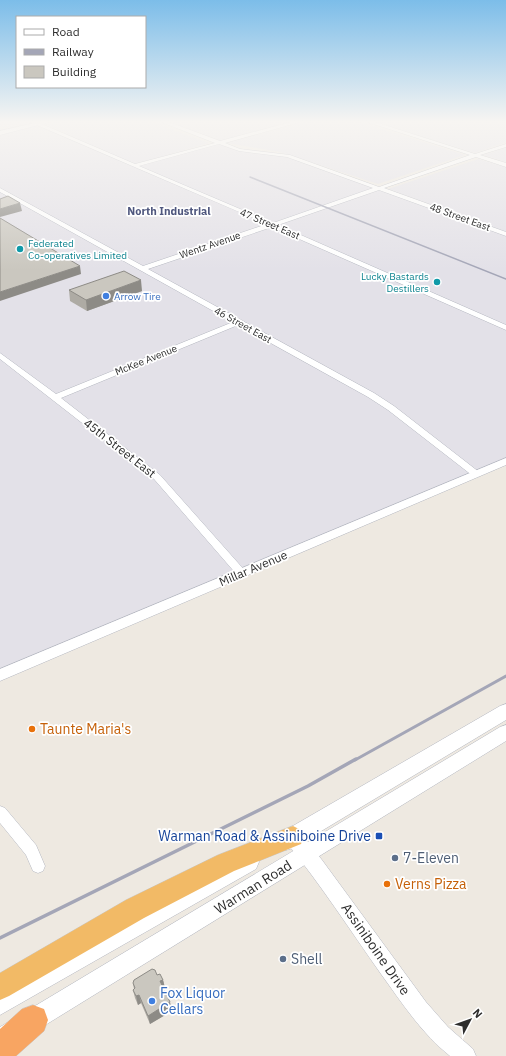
<svg xmlns="http://www.w3.org/2000/svg" width="506" height="1056" viewBox="0 0 506 1056" font-family="'IBM Plex Sans',sans-serif">
<style>
.industrial{fill:#e3e1e8}
.lines{fill:none;stroke-linecap:round;stroke-linejoin:round}
.minor-casing{stroke:#b4b7c0;stroke-width:1}
.tertiary-casing{stroke:#b4b7c0;stroke-width:1}
.secondary-casing{stroke:#b4b7c0;stroke-width:1}
.trunk-casing{stroke:#c9c9c9;stroke-width:1}
.motorway-casing{stroke:#c9c9c9;stroke-width:1}
.minor{fill:#fff;fill-rule:evenodd}
.tertiary{fill:#fff;fill-rule:evenodd}
.secondary{fill:#fff;fill-rule:evenodd}
.trunk{fill:#f2ba66;fill-rule:evenodd}
.motorway{fill:#f8a562;fill-rule:evenodd}
.rail-far2{stroke:#a4a6b7;stroke-width:1.5}
.rail-far1{stroke:#a4a6b7;stroke-width:3}
.rail{stroke:#a4a6b7;stroke-width:3.5}
.wall{fill:#aeaba4}
.shaded-wall{fill:#8d8b86}
.building{fill:#cac7bf;stroke:#8d8b86}
.culture-dot{fill:#0f9aa8;stroke:#fff;stroke-width:1.5}
.shop-dot{fill:#3f7fe0;stroke:#fff;stroke-width:1.5}
.food-dot{fill:#e8710a;stroke:#fff;stroke-width:1.5}
.transit-dot{fill:#1a4fb4;stroke:#fff;stroke-width:1.5}
.service-dot{fill:#5c6f8a;stroke:#fff;stroke-width:1.5}
.labels{text-anchor:middle;dominant-baseline:central;stroke-width:3.5;stroke-linejoin:round;paint-order:stroke}
.far-street-label{font-size:10px;fill:#2e2e2e;stroke:#fff}
.far-culture-label{font-size:10px;fill:#0d838f;stroke:#fff;text-anchor:start}
.far-shop-label{font-size:10px;fill:#366cbe;stroke:#fff;text-anchor:start}
.far-neighbourhood-label{font-size:11px;font-weight:bold;fill:#4f577e;stroke:#fff}
.street-label{font-size:12px;fill:#2e2e2e;stroke:#fff}
.near-food-label{font-size:14px;fill:#c56008;stroke:#fff;text-anchor:start}
.near-transit-label{font-size:14px;fill:#164399;stroke:#fff;text-anchor:end}
.near-service-label{font-size:14px;fill:#4e5e75;stroke:#fff;text-anchor:start}
.near-street-label{font-size:14px;fill:#2e2e2e;stroke:#fff}
.near-shop-label{font-size:14px;fill:#366cbe;stroke:#fff;text-anchor:start}
</style>
<rect width="100%" height="100%" fill="#eee9e1"/>
<g class="industrial">
<polygon points="55,122 151,122 209,143 135,164 46,125"/>
<polygon points="171,122 288,122 221,141"/>
<polygon points="304,122 359,122 465,155 378,184 280,152 227,143"/>
<polygon points="375,122 506,122 506,142 475,153"/>
<polygon points="37,125 133,166 219,144 239,150 288,156 506,234 506,461 0,675 0,133"/>
<polygon points="506,148 506,162 483,155"/>
<polygon points="478,159 506,167 506,232 388,189"/>
</g>
<g class="lines">
<g class="minor-casing">
<g id="minor">
<path d="M30 122H37L135 164 215 143 161 122H169L220 141 291 122H300L225 143 240 149 290 155 379 187 470 155 367 122H375L475 154 506 144V147L480 155 506 163V167L476 157 384 188 506 232V236L379 190 278 225 506 325V330L272 227 148 269 374 393 394 406 479 472 481 474 479 476H473L388 410 368 397 238 325 61 398 160 475 247 573 246 576H238L154 479 0 359V353L56 394 233 322 0 192V188L143 266 267 224ZM219 144 239 151 287 157 373 188 273 223 139 166Z"/>
<polygon points="0,806 5,808 36,845 45,866 43,871 38,873 33,871 26,855 0,823"/>
</g>
</g>
<g class="tertiary-casing">
<g id="tertiary">
<polygon points="39,122 50,122 0,135 0,131"/>
<polygon points="506,458 506,465 0,681 0,669"/>
<path d="M293 829 299 831 322 860 426 1002 448 1027 473 1049 476 1056H450C422 1034 402 1003 381 974 350 930 321 885 287 843L284 837 287 831Z"/>
</g>
</g>
<g class="secondary-casing">
<g id="secondary">
<polygon points="506,704 506,720 293,848 286,850 279,848 276,841 279,834 500,706"/>
<polygon points="506,725 506,741 8,1048 0,1052 0,1027 500,727"/>
<polygon points="249,852 256,855 259,862 256,869 0,1015 0,991"/>
</g>
</g>
<g class="trunk-casing">
<polygon id="trunk" points="293,826 301,830 304,837 301,844 234,871 144,918 9,996 0,1000 0,973 126,900 218,855"/>
</g>
<g class="motorway-casing">
<polygon id="motorway" points="33,1005 44,1009 48,1020 44,1031 16,1056 0,1056 0,1029 22,1009"/>
</g>
<use href="#minor" class="minor"/>
<use href="#tertiary" class="tertiary"/>
<use href="#secondary" class="secondary"/>
<use href="#trunk" class="trunk"/>
<use href="#motorway" class="motorway"/>
<polyline class="rail-far2" points="250,177 506,279"/>
<polyline class="rail-far1" points="355,760 506,676"/>
<polyline class="rail" points="0,938 308,786 356,759"/>
</g>
<g class="wall">
<polygon points="69,290 142,291 87,311 70,301"/>
<polygon points="157,975 163,980 165,988 164,989 172,1011 150,1024 141,1003 138,1005 135,998 133,990 134,989 133,983"/>
</g>
<g class="shaded-wall">
<polygon points="20,203 22,211 0,217 0,209"/>
<polygon points="80,266 81,274 0,301 0,292"/>
<polygon points="141,280 142,291 87,311 86,300"/>
<polygon points="163,980 165,988 162,990 160,981"/>
<polygon points="139,995 141,1003 138,1005 136,996"/>
<polygon points="170,1002 172,1011 150,1024 148,1016"/>
</g>
<g class="building">
<polygon points="8,196 20,203 0,209 0,199"/>
<polygon points="0,218 80,266 0,292"/>
<polygon points="124,271 141,280 86,300 69,290"/>
<polygon points="152,969 155,970 157,975 160,974 163,980 160,981 170,1002 148,1016 139,995 136,996 133,990 135,988 133,983 134,980"/>
</g>
<linearGradient id="sky" x2="0" y2="1"><stop stop-color="#7cbde9"/><stop offset="0.45" stop-color="#f7f5f2"/><stop offset="1" stop-color="#f7f5f2" stop-opacity="0"/></linearGradient>
<rect width="506" height="270" fill="url(#sky)"/>
<g class="culture-dot">
<circle cx="20" cy="249" r="4"/>
<circle cx="437" cy="282" r="4"/>
</g>
<g class="shop-dot">
<circle cx="106" cy="296" r="4"/>
<circle cx="152" cy="1001" r="4"/>
</g>
<g class="food-dot">
<circle cx="32" cy="729" r="4"/>
<circle cx="387" cy="884" r="4"/>
</g>
<rect class="transit-dot" x="375" y="832" width="8" height="8" rx="2"/>
<g class="service-dot">
<circle cx="395" cy="858" r="4"/>
<circle cx="283" cy="959" r="4"/>
</g>
<g class="labels">
<g class="far-street-label">
<text transform="translate(460 217) rotate(20)">48 Street East</text>
<text transform="translate(270 224) rotate(23)">47 Street East</text>
<text transform="translate(210 245) rotate(-19)">Wentz Avenue</text>
<text transform="translate(243 325) rotate(29)">46 Street East</text>
<text transform="translate(146 360) rotate(-22)">McKee Avenue</text>
</g>
<g class="far-culture-label">
<text x="28" y="243">Federated<tspan x="28" dy="12">Co-operatives Limited</tspan></text>
<text x="429" y="276" text-anchor="end">Lucky Bastards<tspan x="429" dy="12">Destillers</tspan></text>
</g>
<g class="far-shop-label">
<text x="114" y="296">Arrow Tire</text>
</g>
<g class="far-neighbourhood-label">
<text x="169" y="211">North Industrial</text>
</g>
<g class="street-label">
<text transform="translate(120 448) rotate(38)">45th Street East</text>
<text transform="translate(253 568) rotate(-23)">Millar Avenue</text>
</g>
<g class="near-food-label">
<text x="40" y="729">Taunte Maria's</text>
<text x="395" y="884">Verns Pizza</text>
</g>
<g class="near-transit-label">
<text x="371" y="836">Warman Road &amp; Assiniboine Drive</text>
</g>
<g class="near-service-label">
<text x="403" y="858">7-Eleven</text>
<text x="291" y="959">Shell</text>
</g>
<g class="near-street-label">
<text transform="translate(253 887) rotate(-32)">Warman Road</text>
<text transform="translate(376 949) rotate(55)">Assiniboine Drive</text>
</g>
<g class="near-shop-label">
<text x="160" y="993">Fox Liquor<tspan x="160" dy="16">Cellars</tspan></text>
</g>
</g>
<rect x="16" y="16" width="130" height="72" fill="#ffffff" stroke="#ababab"/>
<rect x="24" y="29" width="20" height="6" fill="#ffffff" stroke="#ababab"/>
<text x="52" y="36" font-size="12" fill="#2e2e2e">Road</text>
<rect x="24" y="49" width="20" height="6" fill="#a4a6b7" stroke="#ababab"/>
<text x="52" y="56" font-size="12" fill="#2e2e2e">Railway</text>
<rect x="24" y="66" width="20" height="12" fill="#cac7bf" stroke="#ababab"/>
<text x="52" y="76" font-size="12" fill="#2e2e2e">Building</text>
<g transform="translate(470 1020) rotate(49)" stroke="#ffffff" stroke-width="3" paint-order="stroke">
<path d="M0-3L7 15L0 10L-7 15Z" fill="#2e2e2e"/>
<text y="-6" font-size="11" font-weight="bold" text-anchor="middle" fill="#2e2e2e">N</text>
</g>
</svg>
